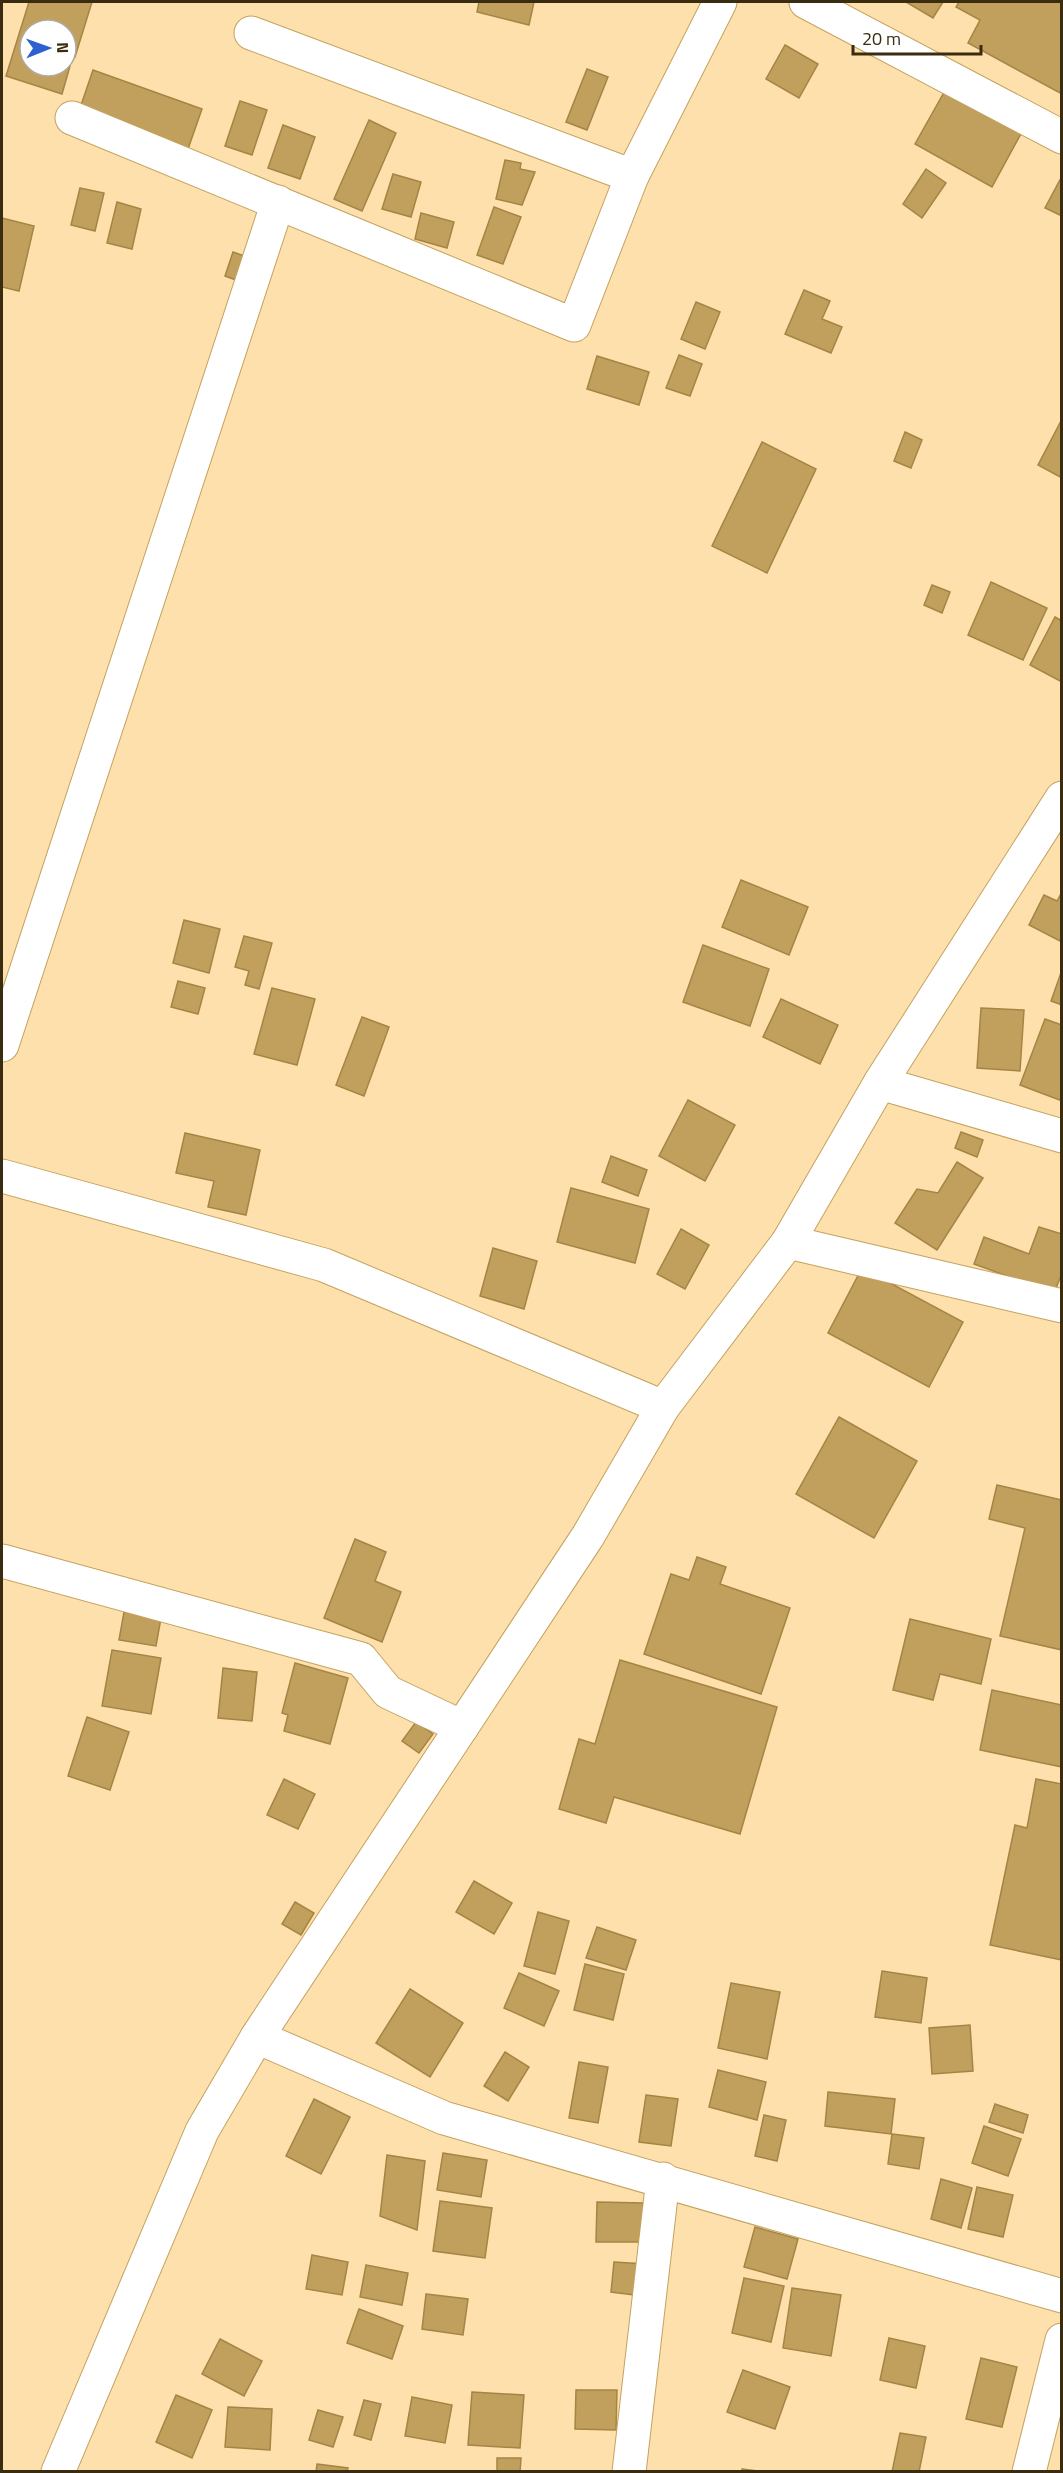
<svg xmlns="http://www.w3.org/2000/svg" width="1063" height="2473" viewBox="0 0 1063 2473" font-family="'Titillium Web',sans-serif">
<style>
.building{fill:#c19f5d;stroke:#a68443;stroke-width:1.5}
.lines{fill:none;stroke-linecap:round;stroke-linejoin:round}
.street-casing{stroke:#c4a260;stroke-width:35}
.secondary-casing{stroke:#c4a260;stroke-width:35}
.street{stroke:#fff;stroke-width:33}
.secondary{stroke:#fff;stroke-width:33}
</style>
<rect width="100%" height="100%" fill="#fde0ab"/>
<g class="building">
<polygon points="29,2 92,2 75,57 66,54 66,30 30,30 30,66 70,66 62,94 6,76"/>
<polygon points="479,2 534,2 529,25 477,12"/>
<polygon points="906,2 943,2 933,18"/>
<polygon points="959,2 1062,2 1062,94 968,43 980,20 956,7"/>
<polygon points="785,45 818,64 799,98 766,79"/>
<polygon points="587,69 608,77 587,130 566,122"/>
<polygon points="93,70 202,109 188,149 79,111"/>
<polygon points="947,87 1023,130 992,187 915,144"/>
<polygon points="240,101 267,110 252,155 225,146"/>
<polygon points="369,120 396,133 362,211 334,199"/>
<polygon points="283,125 315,137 300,179 268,168"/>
<polygon points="505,160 521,163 520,169 535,172 522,205 496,199"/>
<polygon points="926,169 946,183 922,218 903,204"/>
<polygon points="393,174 421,182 411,217 382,209"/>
<polygon points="1062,176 1062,216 1045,208"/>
<polygon points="80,188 104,193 95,231 71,225"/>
<polygon points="117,202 141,209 132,249 107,243"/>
<polygon points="494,207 521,217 503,264 477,255"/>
<polygon points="421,213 454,222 447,248 415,239"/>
<polygon points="2,218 34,226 19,291 2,287"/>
<polygon points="233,252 253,259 244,283 225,276"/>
<polygon points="804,290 830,301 822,319 842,327 831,353 785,334"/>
<polygon points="696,302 720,312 705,349 681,339"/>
<polygon points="679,355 702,364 690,396 666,388"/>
<polygon points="597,356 649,372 639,405 587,389"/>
<polygon points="1062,419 1062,478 1038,465"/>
<polygon points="905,432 922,440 911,468 894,461"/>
<polygon points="762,442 816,469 767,573 712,546"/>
<polygon points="991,582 1047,608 1023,660 968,635"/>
<polygon points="932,585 950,592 942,613 924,605"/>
<polygon points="1055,617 1062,621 1062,682 1030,665"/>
<polygon points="741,880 808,907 789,955 722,927"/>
<polygon points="1062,892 1062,942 1029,925 1044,895 1057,901"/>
<polygon points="184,920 220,929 209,973 173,963"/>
<polygon points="244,936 272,943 259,989 245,985 249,971 235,967"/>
<polygon points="703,945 769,969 750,1026 683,1002"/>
<polygon points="1062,970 1062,1005 1051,1001"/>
<polygon points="178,981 205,988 198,1014 171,1007"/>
<polygon points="272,988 315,999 297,1065 254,1054"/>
<polygon points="781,999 838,1025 820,1064 763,1037"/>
<polygon points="981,1008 1024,1010 1020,1071 977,1068"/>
<polygon points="362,1017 389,1027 364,1096 336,1085"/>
<polygon points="1045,1019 1062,1025 1062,1101 1020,1085"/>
<polygon points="688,1100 735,1125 705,1181 659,1156"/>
<polygon points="961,1132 983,1140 977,1157 955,1148"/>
<polygon points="185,1133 260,1150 246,1215 208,1207 214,1181 176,1173"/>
<polygon points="611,1156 647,1170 638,1196 602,1182"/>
<polygon points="957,1162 983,1178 937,1250 895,1223 917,1189 938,1193"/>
<polygon points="571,1188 649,1209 635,1263 557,1242"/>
<polygon points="1039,1227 1062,1234 1062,1273 1054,1293 974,1264 984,1237 1029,1254"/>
<polygon points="681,1229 709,1245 685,1289 657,1274"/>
<polygon points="493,1248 537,1261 524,1309 480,1296"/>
<polygon points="862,1268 963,1322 929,1387 828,1333"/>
<polygon points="839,1417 917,1461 874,1538 796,1494"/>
<polygon points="997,1485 1062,1500 1062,1650 1000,1636 1025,1528 989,1519"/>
<polygon points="355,1539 386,1552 375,1581 401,1592 382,1642 324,1618"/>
<polygon points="697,1557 726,1567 720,1584 790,1608 761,1694 644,1654 671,1574 689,1580"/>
<polygon points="124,1612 161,1618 156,1646 119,1640"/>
<polygon points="910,1619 991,1639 981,1684 940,1674 933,1700 893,1690"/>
<polygon points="112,1650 161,1658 151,1714 102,1706"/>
<polygon points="620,1660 777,1707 740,1834 614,1797 606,1823 559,1809 579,1739 595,1744"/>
<polygon points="295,1663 348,1678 330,1744 284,1731 288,1715 282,1713"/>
<polygon points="223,1668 257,1672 252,1721 218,1718"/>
<polygon points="992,1690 1062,1705 1062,1767 980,1750"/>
<polygon points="87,1717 129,1732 110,1790 68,1776"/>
<polygon points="416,1722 433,1734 419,1753 402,1741"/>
<polygon points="284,1779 315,1794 298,1829 267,1815"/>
<polygon points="1036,1779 1062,1784 1062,1960 990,1945 1015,1825 1027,1828"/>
<polygon points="474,1881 512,1903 494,1934 456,1912"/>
<polygon points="295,1902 314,1913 301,1935 282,1924"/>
<polygon points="538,1912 569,1921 555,1974 524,1966"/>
<polygon points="597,1927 636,1940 626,1970 586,1958"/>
<polygon points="585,1964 624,1974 613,2020 574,2010"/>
<polygon points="882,1971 927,1978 921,2023 875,2017"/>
<polygon points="519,1973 559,1991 544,2026 504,2008"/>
<polygon points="731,1983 780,1992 767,2059 718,2048"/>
<polygon points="410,1989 463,2023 430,2077 376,2043"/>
<polygon points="970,2025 973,2071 932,2074 929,2028"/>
<polygon points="505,2052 529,2067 508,2101 484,2086"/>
<polygon points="579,2062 608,2067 598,2123 569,2118"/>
<polygon points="718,2070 766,2082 757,2120 709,2107"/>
<polygon points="828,2092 895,2099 891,2134 825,2126"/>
<polygon points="646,2095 678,2099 671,2146 639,2142"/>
<polygon points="314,2099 350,2117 321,2174 286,2156"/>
<polygon points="995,2104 1028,2115 1023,2133 989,2122"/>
<polygon points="764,2115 786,2120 777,2161 755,2156"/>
<polygon points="984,2126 1021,2139 1008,2176 972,2163"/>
<polygon points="892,2134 924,2138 919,2169 888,2164"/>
<polygon points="443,2153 487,2160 481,2197 437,2190"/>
<polygon points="387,2155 425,2161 417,2230 380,2216"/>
<polygon points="941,2179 972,2188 961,2228 931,2219"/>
<polygon points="977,2187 1013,2195 1003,2237 968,2229"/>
<polygon points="440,2201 492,2208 485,2258 433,2251"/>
<polygon points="597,2202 643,2203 642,2242 596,2242"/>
<polygon points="755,2227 798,2239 787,2279 744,2267"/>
<polygon points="312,2255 348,2262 342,2295 306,2289"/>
<polygon points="614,2262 645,2264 642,2296 611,2292"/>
<polygon points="366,2265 408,2273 402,2305 360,2297"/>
<polygon points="744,2278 784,2286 771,2342 732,2333"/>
<polygon points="792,2288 841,2295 831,2356 783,2348"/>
<polygon points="426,2294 468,2299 463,2335 422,2329"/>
<polygon points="359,2309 403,2326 392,2359 347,2343"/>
<polygon points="889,2338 925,2346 916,2388 880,2380"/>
<polygon points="220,2339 262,2361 244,2396 202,2374"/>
<polygon points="981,2358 1017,2367 1002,2427 966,2419"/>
<polygon points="743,2370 790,2387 775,2429 727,2412"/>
<polygon points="576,2390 617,2390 616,2430 575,2429"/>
<polygon points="472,2392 524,2395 520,2448 468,2445"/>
<polygon points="176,2395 212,2410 192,2458 156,2442"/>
<polygon points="412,2397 452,2405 445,2443 405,2436"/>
<polygon points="364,2400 381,2404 371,2440 354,2435"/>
<polygon points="228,2407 272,2409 270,2450 225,2447"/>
<polygon points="318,2410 343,2417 333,2447 309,2440"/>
<polygon points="900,2433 926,2437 919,2472 892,2472"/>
<polygon points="497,2458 521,2458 520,2472 497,2472"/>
<polygon points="317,2464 348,2468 347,2472 316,2472"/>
<polygon points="742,2469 765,2472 742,2472"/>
</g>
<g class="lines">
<g class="street-casing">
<g id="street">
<polyline points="806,2 1062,137"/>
<polyline points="251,33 632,176 720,2"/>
<polyline points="72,118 574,325 632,176"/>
<polyline points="2,1045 278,202"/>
<polyline points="880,1083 1062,1136"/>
<polyline points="2,1176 324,1265 663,1407"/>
<polyline points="788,1242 1062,1306"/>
<polyline points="2,1561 361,1659 388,1692 462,1727"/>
<polyline points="257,2037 444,2118 1062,2296"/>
<polyline points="629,2472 663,2179"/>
<polyline points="1029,2472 1062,2340"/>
</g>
</g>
<g class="secondary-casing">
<polyline id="secondary" points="58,2472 202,2131 257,2037 588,1536 663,1407 788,1242 880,1083 1062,798"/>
</g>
<use href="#street" class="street"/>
<use href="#secondary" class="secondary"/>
</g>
<rect width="1063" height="2473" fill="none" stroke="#3a2c10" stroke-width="6"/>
<g transform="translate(48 48) rotate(89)"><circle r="28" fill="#ffffff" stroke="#b0ab9f" stroke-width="1.5"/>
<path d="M0-4.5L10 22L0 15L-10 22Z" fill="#2c61cf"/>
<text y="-9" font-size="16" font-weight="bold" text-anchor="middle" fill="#3a2c10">N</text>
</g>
<path d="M853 45v9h128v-9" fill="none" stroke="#3a2c10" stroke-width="3"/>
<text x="862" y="45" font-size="18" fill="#3a2c10" stroke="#ffffff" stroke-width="4.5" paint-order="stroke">20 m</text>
</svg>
